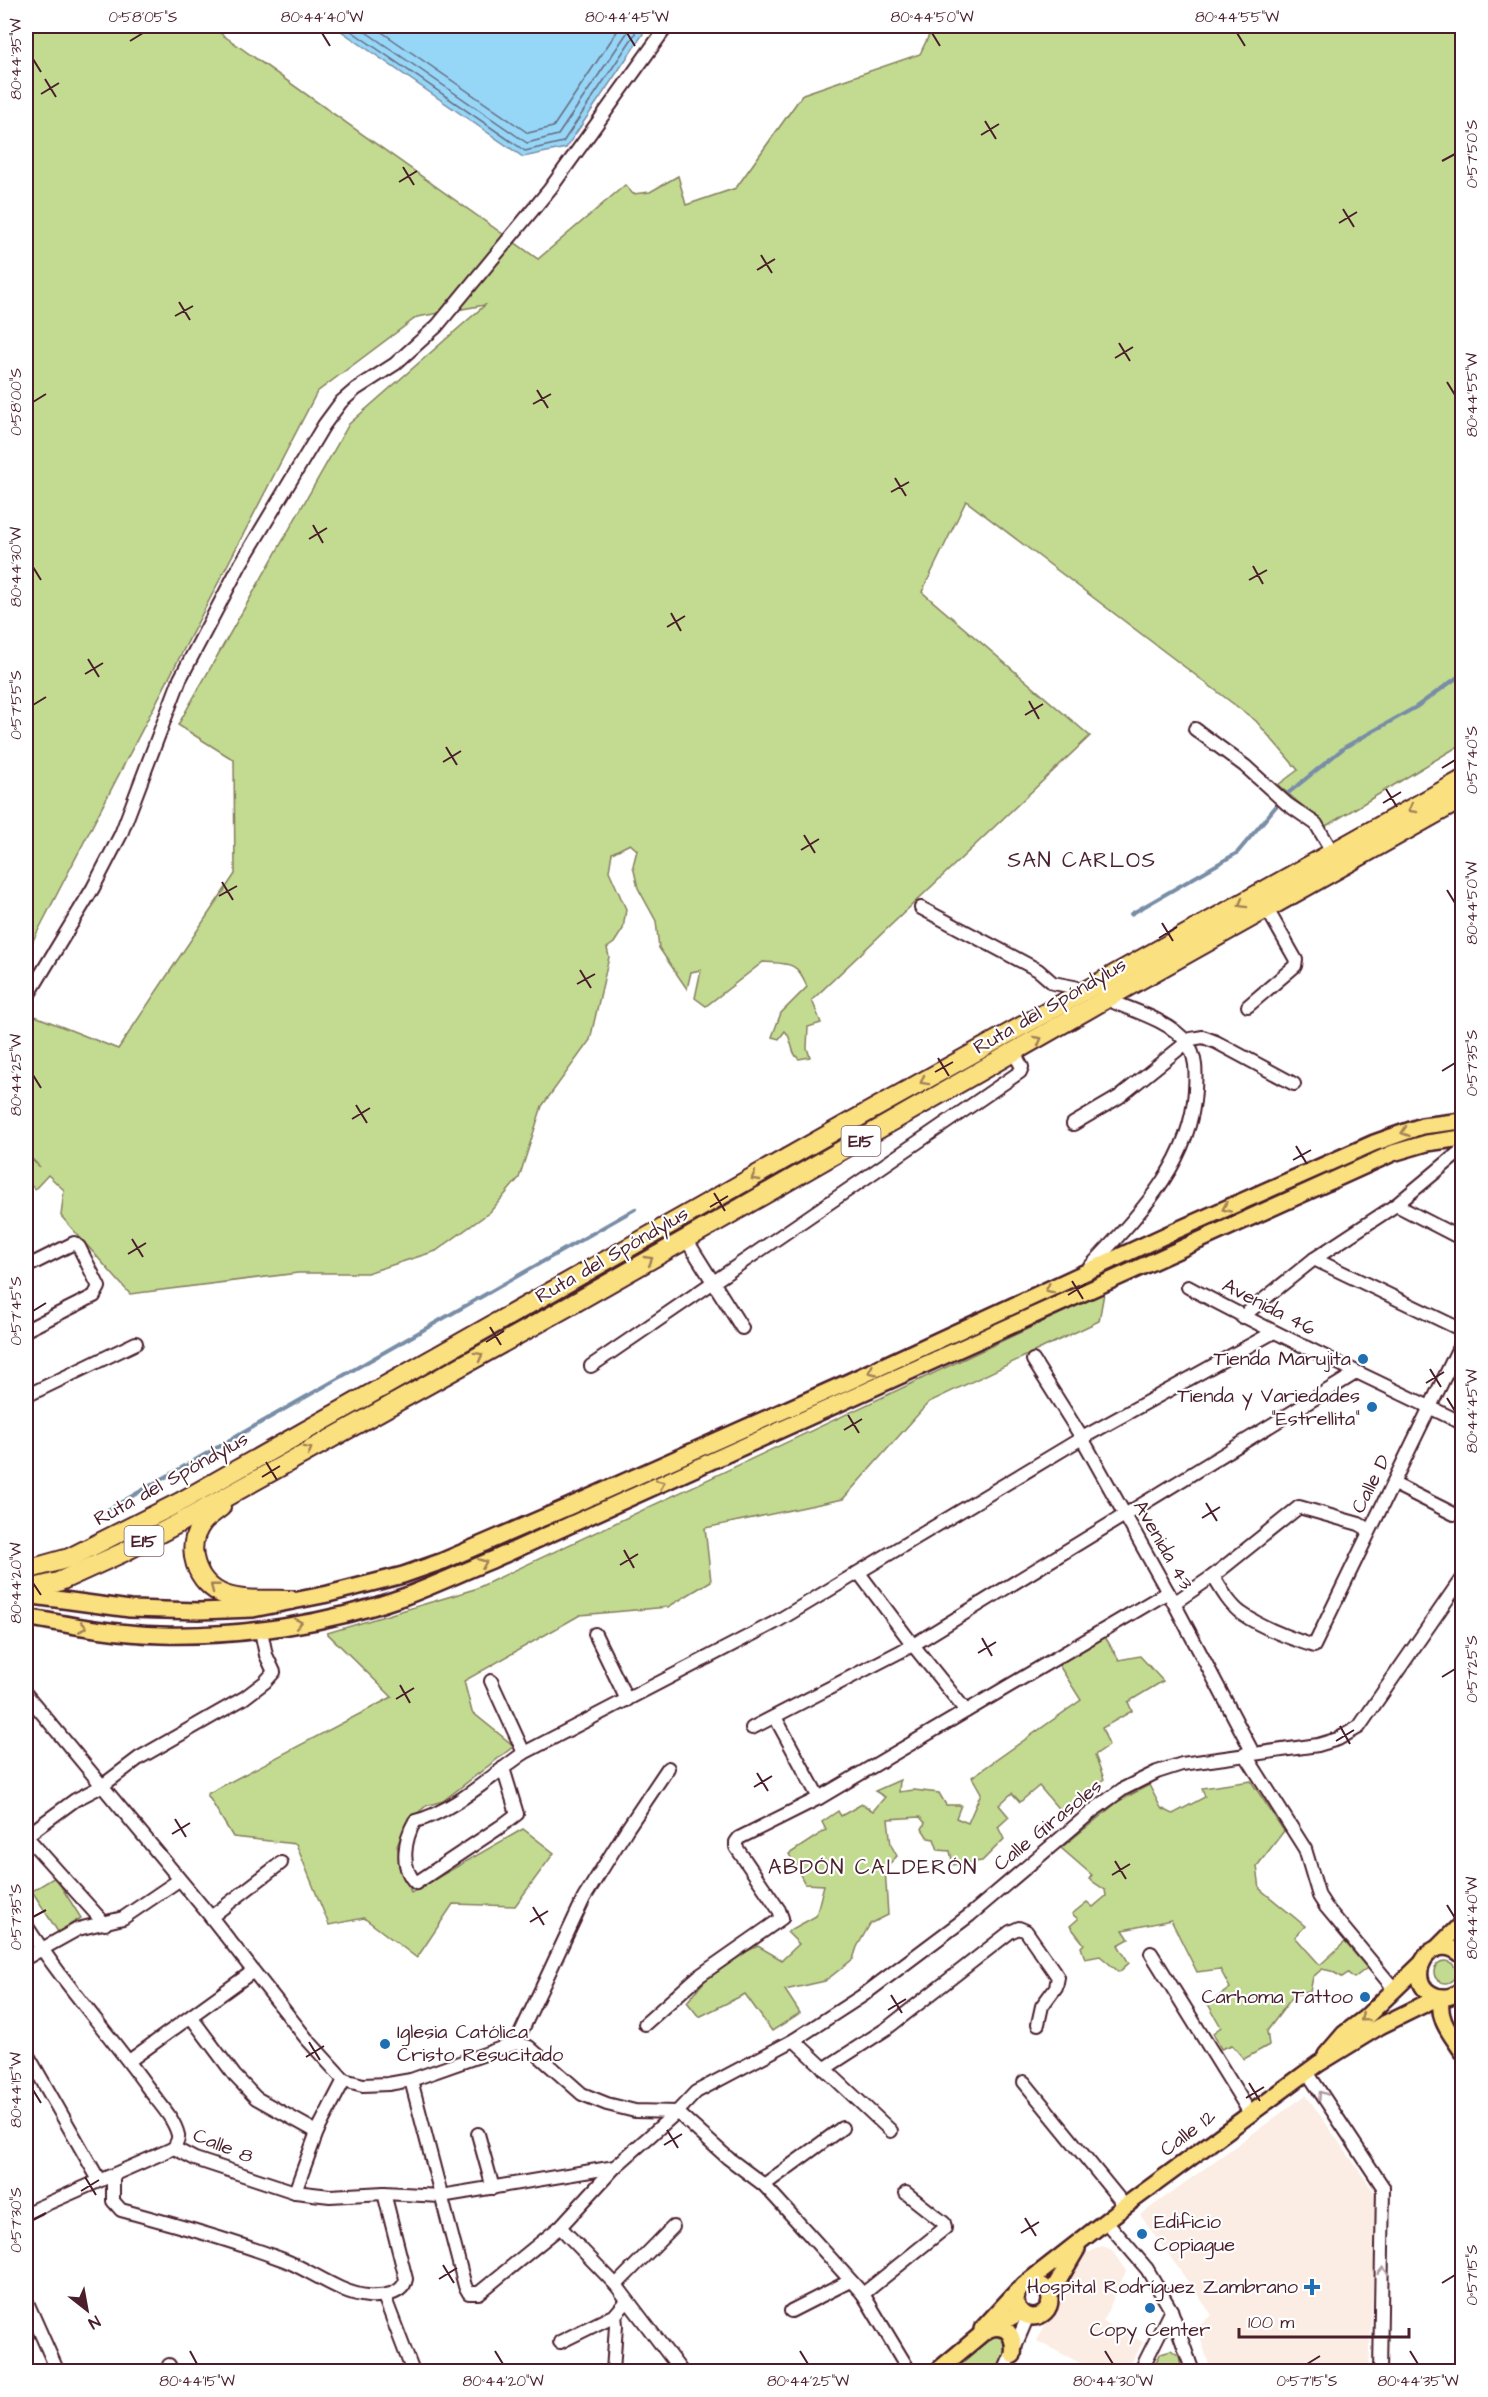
<svg xmlns="http://www.w3.org/2000/svg" width="1488" height="2397" viewBox="0 0 1488 2397" font-family="'Architects Daughter',sans-serif">
<style>
.built{fill:#fbede3}
.green{fill:#c2db91;stroke:#867d5e;stroke-width:1.5}
.water{fill:#96d7f8;stroke:#788da6;stroke-width:1.5}
.lines{fill:none;stroke-linecap:round;stroke-linejoin:round}
.shore{stroke:#68697d;stroke-width:1.5}
.stream{stroke:#788da6;stroke-width:4}
.minor-casing{stroke:#4a1f2b;stroke-width:16}
.major-casing{stroke:#4a1f2b;stroke-width:20}
.highway-casing{stroke:#4a1f2b;stroke-width:22}
.minor{stroke:#fff;stroke-width:12}
.major{stroke:#fbe080;stroke-width:15}
.highway{stroke:#fbe080;stroke-width:18}
.oneway{stroke:#a28056}
.oneway2{stroke:#ae9aa0}
.ticks{fill:none;stroke:#4a1f2b;stroke-width:2}
.poi-dot{fill:#1f6fb2;stroke:#fff;stroke-width:2}
.labels{text-anchor:middle;dominant-baseline:central;stroke-width:4.5;stroke-linejoin:round;paint-order:stroke}
.shield{fill:#fff;stroke:#80626b;stroke-width:1.5}
.shield-label{font-size:18px;font-weight:bold;fill:#4a1f2b}
.street-label{font-size:20px;fill:#4a1f2b;stroke:#fff}
.poi-label{font-size:20px;fill:#4a1f2b;stroke:#fff;text-anchor:end}
.neighbourhood-label{font-size:21px;letter-spacing:1.5px;fill:#4a1f2b;stroke:#fff}
.neatline{fill:none;stroke:#4a1f2b;stroke-width:2}
.ticks-label{font-size:15px;text-anchor:middle;fill:#4a1f2b}
</style>
<rect width="100%" height="100%" fill="#fff"/>
<filter id="ink" filterUnits="userSpaceOnUse"><feTurbulence type="fractalNoise" baseFrequency=".0167" numOctaves="2"/><feDisplacementMap in="SourceGraphic" scale="12" xChannelSelector="R" yChannelSelector="G"/><feConvolveMatrix kernelMatrix="1 2 1 2 8 2 1 2 1" color-interpolation-filters="sRGB"/></filter>
<g filter="url(#ink)">
<g class="built">
<polygon points="1306,2095 1377,2196 1369,2371 1211,2371 1197,2327 1212,2315 1140,2215"/>
<polygon points="1102,2246 1111,2249 1126,2271 1103,2321 1143,2342 1127,2371 1096,2371 1037,2341 1072,2273 1084,2255"/>
</g>
<g class="green">
<path d="M26 26H210L538 259 625 185 633 194 650 192 678 176 686 205 736 188 803 94 920 54 931 31 869 26H1462V744L1326 826 1278 785 1298 770 1256 721 966 501 922 592 1090 736 812 1000 821 1023 808 1027 807 1048 810 1057 799 1059C790 1053 793 1039 785 1031L779 1039 772 1037 781 1013 807 987C798 961 788 964 763 962L706 1006 695 998 701 970 691 972 687 989 659 948 656 921 638 888 633 866 637 850 630 844 612 853 609 871 626 909 623 929 614 943 607 948 609 957 590 1040 542 1106 519 1178 490 1212 436 1251 367 1273H298L130 1294 61 1216 64 1190 48 1175 35 1189 26 1181V1155L40 1167 26 1153V1021L30 1014 118 1049 235 874 234 760 178 725 349 424 485 305 417 317 317 392 26 954Z"/>
<polygon points="1104,1293 1099,1321 929,1402 843,1499 705,1528 711,1581 668,1607 580,1615 464,1681 472,1712 514,1746 443,1801 426,1806 407,1822 397,1846 411,1893 523,1829 554,1853 515,1906 453,1904 417,1958 364,1918 329,1925 296,1844 233,1837 207,1794 392,1697 327,1633 475,1589"/>
<polygon points="1102,1632 1119,1660 1140,1656 1163,1681 1128,1702 1132,1711 1102,1728 1109,1745 1095,1755 1104,1779 1062,1813 1039,1786 1020,1802 1012,1793 999,1805 1009,1817 998,1827 1004,1839 982,1861 953,1865 950,1851 938,1850 934,1839 928,1838 922,1829 925,1823 920,1817 888,1819 891,1845 897,1856 885,1868 888,1915 870,1924 857,1947 853,1959 825,1981 785,1990 800,2013 772,2031 745,1994 699,2017 687,2002 719,1964 758,1946 782,1960 799,1944 787,1932 816,1916 824,1885 805,1884 789,1854 826,1830 822,1822 838,1811 841,1816 862,1804 873,1811 885,1797 875,1791 900,1780 899,1792 914,1790 939,1793 946,1805 961,1805 956,1818 968,1823 981,1793 972,1777 1081,1700 1055,1659"/>
<polygon points="1251,1781 1284,1831 1257,1866 1260,1889 1305,1926 1295,1937 1320,1965 1345,1942 1367,1968 1354,1978 1348,1973 1342,1977 1331,1971 1322,1969 1313,1977 1310,1992 1294,1995 1267,2031 1269,2045 1244,2059 1232,2045 1221,2049 1213,2033 1221,2027 1208,2004 1230,1988 1220,1969 1197,1972 1171,1920 1123,1930 1129,1939 1118,1945 1129,1963 1119,1972 1100,1956 1085,1959 1081,1947 1084,1944 1070,1926 1078,1919 1072,1914 1087,1902 1093,1907 1106,1896 1105,1890 1089,1879 1092,1875 1061,1848 1119,1801 1149,1785 1161,1808 1173,1814 1205,1797 1202,1788"/>
<polygon points="55,1877 81,1918 58,1932 32,1891"/>
<circle cx="1445" cy="1972" r="11"/>
<polygon points="992,2335 1003,2339 1007,2351 996,2371 948,2372"/>
<polygon points="1171,2350 1179,2356 1182,2371 1151,2371 1161,2353"/>
</g>
<polygon class="water" points="334,26 640,26 643,34 566,148 523,157"/>
<g class="lines">
<g class="shore">
<polyline points="344,26 525,151 563,142 635,34 635,26"/>
<polyline points="357,26 527,143 558,135 627,33 627,26"/>
<polyline points="373,26 528,133 553,127 618,30 618,26"/>
</g>
<g class="stream">
<polyline points="1287,794 1345,747 1416,707 1462,674"/>
<polyline points="1131,914 1237,853 1278,804"/>
<polyline points="99,1515 635,1209"/>
<polyline points="26,1547 31,1547"/>
</g>
<g class="minor-casing">
<g id="minor">
<polyline points="1195,729 1245,766 1287,804 1316,824 1333,853"/>
<polyline points="921,908 1038,970 1053,983 1074,987 1083,993"/>
<polyline points="26,999 93,888 121,834 180,679 240,565 324,425 341,402 356,389 395,364 437,326 550,189 667,26"/>
<polyline points="1248,1006 1295,966 1296,960 1267,909"/>
<polyline points="1073,1124 1119,1097 1191,1039 1203,1037 1216,1042 1294,1084"/>
<polyline points="1396,1205 1462,1239"/>
<polyline points="686,1239 742,1328"/>
<polyline points="1314,1259 1462,1330"/>
<polyline points="26,1267 74,1243 79,1247 99,1287 94,1296 26,1330"/>
<path d="M1087 1270C1135 1218 1191 1165 1195 1090 1196 1073 1197 1056 1186 1042 1171 1021 1129 1009 1106 999"/>
<path d="M1188 1287C1278 1336 1371 1378 1462 1423"/>
<polyline points="1242,1317 1314,1259 1396,1205 1462,1150"/>
<polyline points="1033,1360 1082,1438 1174,1603 1253,1753"/>
<polyline points="591,1366 1020,1072 1022,1067 1014,1053"/>
<polyline points="26,1396 136,1343"/>
<polyline points="1394,1484 1454,1514"/>
<polyline points="859,1573 913,1645 966,1711"/>
<path d="M1213 1576C1221 1589 1229 1604 1241 1613 1262 1628 1289 1638 1314 1646L1462 1341"/>
<polyline points="1174,1603 1213,1576 1299,1507 1359,1524 1369,1530"/>
<polyline points="595,1634 627,1700"/>
<polyline points="491,1681 524,1753"/>
<polyline points="26,1694 211,1917 306,2038 344,2080 363,2085 388,2084 411,2080 516,2043 529,2047 582,2094 607,2104 635,2111 677,2112 728,2158 764,2185 776,2198 863,2294 910,2372"/>
<polyline points="775,1717 819,1798"/>
<polyline points="752,1728 913,1645 1356,1373"/>
<polyline points="1245,1754 1305,1849 1319,1896 1326,1907 1395,1990"/>
<path d="M503 1768 517 1814 500 1827 416 1883C399 1867 405 1838 415 1821 453 1812 492 1775 524 1753L774 1623 1082 1438 1274 1332"/>
<polyline points="26,1836 75,1800 102,1786 139,1758 244,1698 265,1682 274,1672 266,1655 261,1631"/>
<polyline points="26,1836 105,1924"/>
<polyline points="211,1917 281,1863"/>
<path d="M26 1925C62 1982 109 2033 148 2088 158 2102 174 2118 178 2135 179 2140 176 2143 174 2148"/>
<polyline points="1151,1953 1250,2113"/>
<polyline points="26,1958 78,1929 123,1918 179,1880"/>
<polyline points="191,2017 235,2076 256,2098 317,2132"/>
<polyline points="645,2024 699,1976 782,1918 779,1910 736,1847 736,1842 739,1838 819,1798 1168,1592"/>
<polyline points="794,2040 891,2131"/>
<polyline points="516,2043 584,1898 627,1829 668,1768"/>
<polyline points="26,2052 99,2180"/>
<polyline points="129,2061 252,1972"/>
<polyline points="824,2069 886,2029 1010,1932 1019,1928 1026,1931 1058,1977 1056,1987 1042,2006 1038,2024"/>
<polyline points="1307,2072 1383,2187 1380,2372"/>
<polyline points="411,2080 465,2286 469,2293 479,2293 560,2227 615,2167 677,2112 696,2092 794,2040 862,1996 970,1915 1095,1809 1123,1789 1157,1772 1182,1764 1318,1745 1338,1739 1359,1727 1462,1578"/>
<polyline points="1024,2082 1125,2206"/>
<polyline points="478,2134 493,2188"/>
<path d="M113 2176V2201L121 2210C176 2225 231 2240 284 2260 310 2270 340 2294 368 2296 381 2297 403 2295 406 2279L384 2193"/>
<polyline points="764,2185 842,2128"/>
<polyline points="295,2192 317,2132 344,2080"/>
<polyline points="26,2213 174,2148 195,2159 295,2192 330,2196 384,2193 441,2196 615,2167"/>
<polyline points="1106,2221 1147,2269 1171,2310 1193,2372"/>
<polyline points="560,2227 616,2285 682,2372"/>
<polyline points="616,2285 673,2227"/>
<polyline points="863,2294 945,2228 944,2223 906,2193"/>
<polyline points="384,2296 413,2372"/>
<polyline points="26,2300 58,2372"/>
<polyline points="791,2311 850,2281"/>
<polyline points="560,2342 615,2315"/>
<polyline points="169,2365 172,2372"/>
<polyline points="613,2372 616,2325 615,2315 627,2301"/>
<polyline points="1004,2372 1028,2316"/>
<polyline points="1140,2372 1171,2310"/>
</g>
</g>
<g class="major-casing">
<g id="major">
<polyline points="26,1595 130,1609 199,1611 253,1609 328,1594 403,1575 443,1561 568,1507 844,1384 1166,1235 1374,1143 1422,1126 1462,1121"/>
<path d="M26 1617C70 1625 116 1634 161 1635 242 1637 327 1624 403 1597 433 1586 462 1572 492 1560L1393 1153 1427 1143 1462 1138"/>
<polyline points="1436,1949 1462,1923"/>
<path d="M1462 1955C1430 1927 1400 1983 1436 1996 1446 1999 1455 1996 1462 1989"/>
<path d="M1442 1997C1436 2018 1451 2034 1462 2051"/>
<polyline points="1326,2055 1344,2034 1365,2018 1422,1963"/>
<circle cx="1033" cy="2300" r="17"/>
<polyline points="1024,2285 1125,2206 1318,2064 1380,2026 1439,1997"/>
<polyline points="1050,2295 1077,2249"/>
<path d="M992 2328C1010 2325 1015 2339 1013 2355"/>
<polyline points="982,2329 1018,2290"/>
<polyline points="936,2372 984,2332 1021,2312"/>
</g>
</g>
<g class="highway-casing">
<g id="highway">
<path d="M221 1507C215 1512 207 1517 203 1522 183 1547 196 1584 225 1595 244 1602 270 1599 290 1600"/>
<polyline points="26,1570 69,1558 180,1502 852,1121 1462,780"/>
<polyline points="26,1590 58,1582 124,1552 181,1522 571,1305 1106,999 1462,799"/>
</g>
</g>
<use href="#minor" class="minor"/>
<use href="#major" class="major"/>
<use href="#highway" class="highway"/>
</g>
<defs><path id="oneway-chevron" d="M-2-3.5L2.5 0L-2 3.5" fill="none" stroke-width="1.6" stroke-linecap="round" stroke-linejoin="round" transform="scale(1.5)"/></defs>
<g class="oneway">
<use href="#oneway-chevron" transform="translate(1412 809) rotate(151)"/>
<use href="#oneway-chevron" transform="translate(1242 904) rotate(151)"/>
<use href="#oneway-chevron" transform="translate(1038 1040) rotate(-29)"/>
<use href="#oneway-chevron" transform="translate(924 1081) rotate(151)"/>
<use href="#oneway-chevron" transform="translate(1405 1132) rotate(161)"/>
<use href="#oneway-chevron" transform="translate(755 1177) rotate(150)"/>
<use href="#oneway-chevron" transform="translate(1226 1208) rotate(156)"/>
<use href="#oneway-chevron" transform="translate(649 1260) rotate(-30)"/>
<use href="#oneway-chevron" transform="translate(1049 1289) rotate(155)"/>
<use href="#oneway-chevron" transform="translate(479 1356) rotate(-29)"/>
<use href="#oneway-chevron" transform="translate(872 1371) rotate(155)"/>
<use href="#oneway-chevron" transform="translate(308 1450) rotate(-29)"/>
<use href="#oneway-chevron" transform="translate(661 1484) rotate(-24)"/>
<use href="#oneway-chevron" transform="translate(483 1563) rotate(-23)"/>
<use href="#oneway-chevron" transform="translate(214 1587) rotate(-142)"/>
<use href="#oneway-chevron" transform="translate(298 1623) rotate(-11)"/>
<use href="#oneway-chevron" transform="translate(83 1627) rotate(10)"/>
<use href="#oneway-chevron" transform="translate(1364 2018) rotate(140)"/>
</g>
<g class="oneway2">
<use href="#oneway-chevron" transform="translate(1322 2095) rotate(-124)"/>
<use href="#oneway-chevron" transform="translate(1383 2271) rotate(-89)"/>
</g>
</g>
<path class="ticks" d="M322 33 330 46M627 33 635 46M932 33 940 46M1237 33 1245 46M130 41 143 33M33 59 41 72M45 79 56 97M41 94 59 83M985 121 996 139M981 135 999 124M1442 161 1455 154M403 167 414 185M399 182 417 171M1343 209 1354 227M1339 223 1357 212M761 255 772 273M757 270 775 259M179 302 190 320M175 316 193 306M1119 343 1130 361M1115 358 1133 347M1447 382 1455 395M537 390 548 408M33 402 46 394M533 404 551 394M895 478 906 496M891 492 909 482M313 525 323 543M309 539 327 528M1253 566 1263 584M33 567 41 580M1249 580 1267 570M671 613 681 631M667 627 685 616M88 659 99 677M85 674 103 663M1029 701 1039 719M33 705 46 697M1025 715 1043 704M446 747 457 765M443 762 461 751M1442 768 1455 760M1386 789 1397 807M1383 803 1401 792M804 835 815 853M801 850 819 839M222 882 233 900M1447 890 1455 903M219 896 237 886M1162 923 1173 941M1159 938 1177 927M580 970 591 988M577 984 595 974M938 1058 949 1076M1442 1071 1455 1063M935 1072 953 1062M33 1075 41 1088M356 1105 367 1123M352 1119 370 1108M1296 1146 1307 1164M1293 1160 1311 1150M714 1193 725 1211M710 1207 728 1196M132 1239 143 1257M128 1254 146 1243M1072 1281 1083 1299M1068 1295 1086 1284M33 1311 46 1303M490 1327 501 1345M486 1342 504 1331M1430 1369 1441 1387M1426 1383 1444 1372M1447 1398 1455 1411M848 1415 859 1433M844 1430 862 1419M266 1462 277 1480M262 1477 280 1466M1206 1503 1217 1521M1202 1518 1220 1507M624 1550 634 1568M620 1565 638 1554M33 1583 41 1595M982 1638 992 1656M978 1653 996 1642M1442 1677 1455 1669M400 1685 410 1703M396 1699 414 1688M1340 1726 1350 1744M1336 1741 1354 1730M757 1773 768 1791M754 1787 772 1776M175 1819 186 1837M172 1834 190 1823M1115 1861 1126 1879M1112 1875 1130 1864M1447 1905 1455 1918M533 1907 544 1925M33 1917 46 1910M530 1922 548 1911M891 1995 902 2013M888 2010 906 1999M309 2042 320 2060M306 2057 324 2046M1249 2083 1260 2101M33 2090 41 2103M1246 2098 1264 2087M667 2130 678 2148M664 2145 682 2134M85 2177 96 2195M81 2191 99 2180M1025 2218 1036 2236M33 2220 46 2213M1021 2233 1039 2222M443 2265 454 2283M439 2279 457 2268M1442 2283 1455 2275M190 2351 197 2364M495 2351 503 2364M800 2351 808 2364M1105 2351 1113 2364M1410 2351 1418 2364M1307 2364 1320 2356"/>
<g class="poi-dot">
<circle cx="1363" cy="1359" r="6"/>
<circle cx="1372" cy="1407" r="6"/>
<circle cx="1365" cy="1997" r="6"/>
<circle cx="385" cy="2044" r="6"/>
<circle cx="1142" cy="2234" r="6"/>
<path d="M1309 2278h6v6h6v6h-6v6h-6v-6h-6v-6h6z"/>
<circle cx="1150" cy="2308" r="6"/>
</g>
<g class="labels">
<g class="shield">
<rect x="841.5" y="1126" width="39" height="30" rx="4.5"/>
<rect x="124.5" y="1526" width="39" height="30" rx="4.5"/>
</g>
<g class="shield-label">
<text x="861" y="1141">E15</text>
<text x="144" y="1541">E15</text>
</g>
<g class="street-label">
<text transform="translate(1050 1006) rotate(-30)">Ruta del Spóndylus</text>
<text transform="translate(612 1255) rotate(-30)">Ruta del Spóndylus</text>
<text transform="translate(1269 1307) rotate(27)">Avenida 46</text>
<text transform="translate(171 1479) rotate(-29)">Ruta del Spóndylus</text>
<text transform="translate(1371 1484) rotate(-63)">Calle D</text>
<text transform="translate(1163 1545) rotate(60)">Avenida 43</text>
<text transform="translate(1048 1825) rotate(-39)">Calle Girasoles</text>
<text transform="translate(1188 2133) rotate(-37)">Calle 12</text>
<text transform="translate(223 2146) rotate(22)">Calle 8</text>
</g>
<g class="poi-label">
<text x="1351" y="1359">Tienda Marujita</text>
<text x="1360" y="1396">Tienda y Variedades<tspan x="1360" dy="23">“Estrellita”</tspan></text>
<text x="1353" y="1997">Carhoma Tattoo</text>
<text x="397" y="2032" text-anchor="start">Iglesia Católica<tspan x="397" dy="23">Cristo Resucitado</tspan></text>
<text x="1154" y="2222" text-anchor="start">Edificio<tspan x="1154" dy="23">Copiague</tspan></text>
<text x="1298" y="2287">Hospital Rodríguez Zambrano</text>
<text x="1150" y="2330" text-anchor="middle">Copy Center</text>
</g>
<g class="neighbourhood-label">
<text x="1082" y="860">SAN CARLOS</text>
<text x="873" y="1867">ABDÓN CALDERÓN</text>
</g>
</g>
<rect width="1488" height="2397" fill="none" stroke="#fff" stroke-width="66"/>
<g transform="translate(87 2310) rotate(149)" stroke="#ffffff" stroke-width="4.5" paint-order="stroke">
<path d="M0-4.5L10 22L0 15L-10 22Z" fill="#4a1f2b"/>
<text y="-9" font-size="16" font-weight="bold" text-anchor="middle" fill="#4a1f2b">N</text>
</g>
<path d="M1239 2328v9h170v-9" fill="none" stroke="#4a1f2b" stroke-width="3"/>
<text x="1248" y="2328" font-size="18" fill="#4a1f2b" stroke="#ffffff" stroke-width="4.5" paint-order="stroke">100 m</text>
<rect x="33" y="33" width="1422" height="2331" class="neatline"/>
<g class="ticks-label">
<text x="143" y="22">0°58'05"S</text>
<text x="322" y="22">80°44'40"W</text>
<text x="627" y="22">80°44'45"W</text>
<text x="932" y="22">80°44'50"W</text>
<text x="1237" y="22">80°44'55"W</text>
<text transform="translate(16 59) rotate(-90)" y="5">80°44'35"W</text>
<text transform="translate(1472 154) rotate(-90)" y="5">0°57'50"S</text>
<text transform="translate(1472 395) rotate(-90)" y="5">80°44'55"W</text>
<text transform="translate(16 402) rotate(-90)" y="5">0°58'00"S</text>
<text transform="translate(16 567) rotate(-90)" y="5">80°44'30"W</text>
<text transform="translate(16 705) rotate(-90)" y="5">0°57'55"S</text>
<text transform="translate(1472 760) rotate(-90)" y="5">0°57'40"S</text>
<text transform="translate(1472 903) rotate(-90)" y="5">80°44'50"W</text>
<text transform="translate(1472 1063) rotate(-90)" y="5">0°57'35"S</text>
<text transform="translate(16 1075) rotate(-90)" y="5">80°44'25"W</text>
<text transform="translate(16 1311) rotate(-90)" y="5">0°57'45"S</text>
<text transform="translate(1472 1411) rotate(-90)" y="5">80°44'45"W</text>
<text transform="translate(16 1583) rotate(-90)" y="5">80°44'20"W</text>
<text transform="translate(1472 1669) rotate(-90)" y="5">0°57'25"S</text>
<text transform="translate(16 1917) rotate(-90)" y="5">0°57'35"S</text>
<text transform="translate(1472 1918) rotate(-90)" y="5">80°44'40"W</text>
<text transform="translate(16 2090) rotate(-90)" y="5">80°44'15"W</text>
<text transform="translate(16 2220) rotate(-90)" y="5">0°57'30"S</text>
<text transform="translate(1472 2275) rotate(-90)" y="5">0°57'15"S</text>
<text x="197" y="2386">80°44'15"W</text>
<text x="503" y="2386">80°44'20"W</text>
<text x="808" y="2386">80°44'25"W</text>
<text x="1113" y="2386">80°44'30"W</text>
<text x="1307" y="2386">0°57'15"S</text>
<text x="1418" y="2386">80°44'35"W</text>
</g>
</svg>
